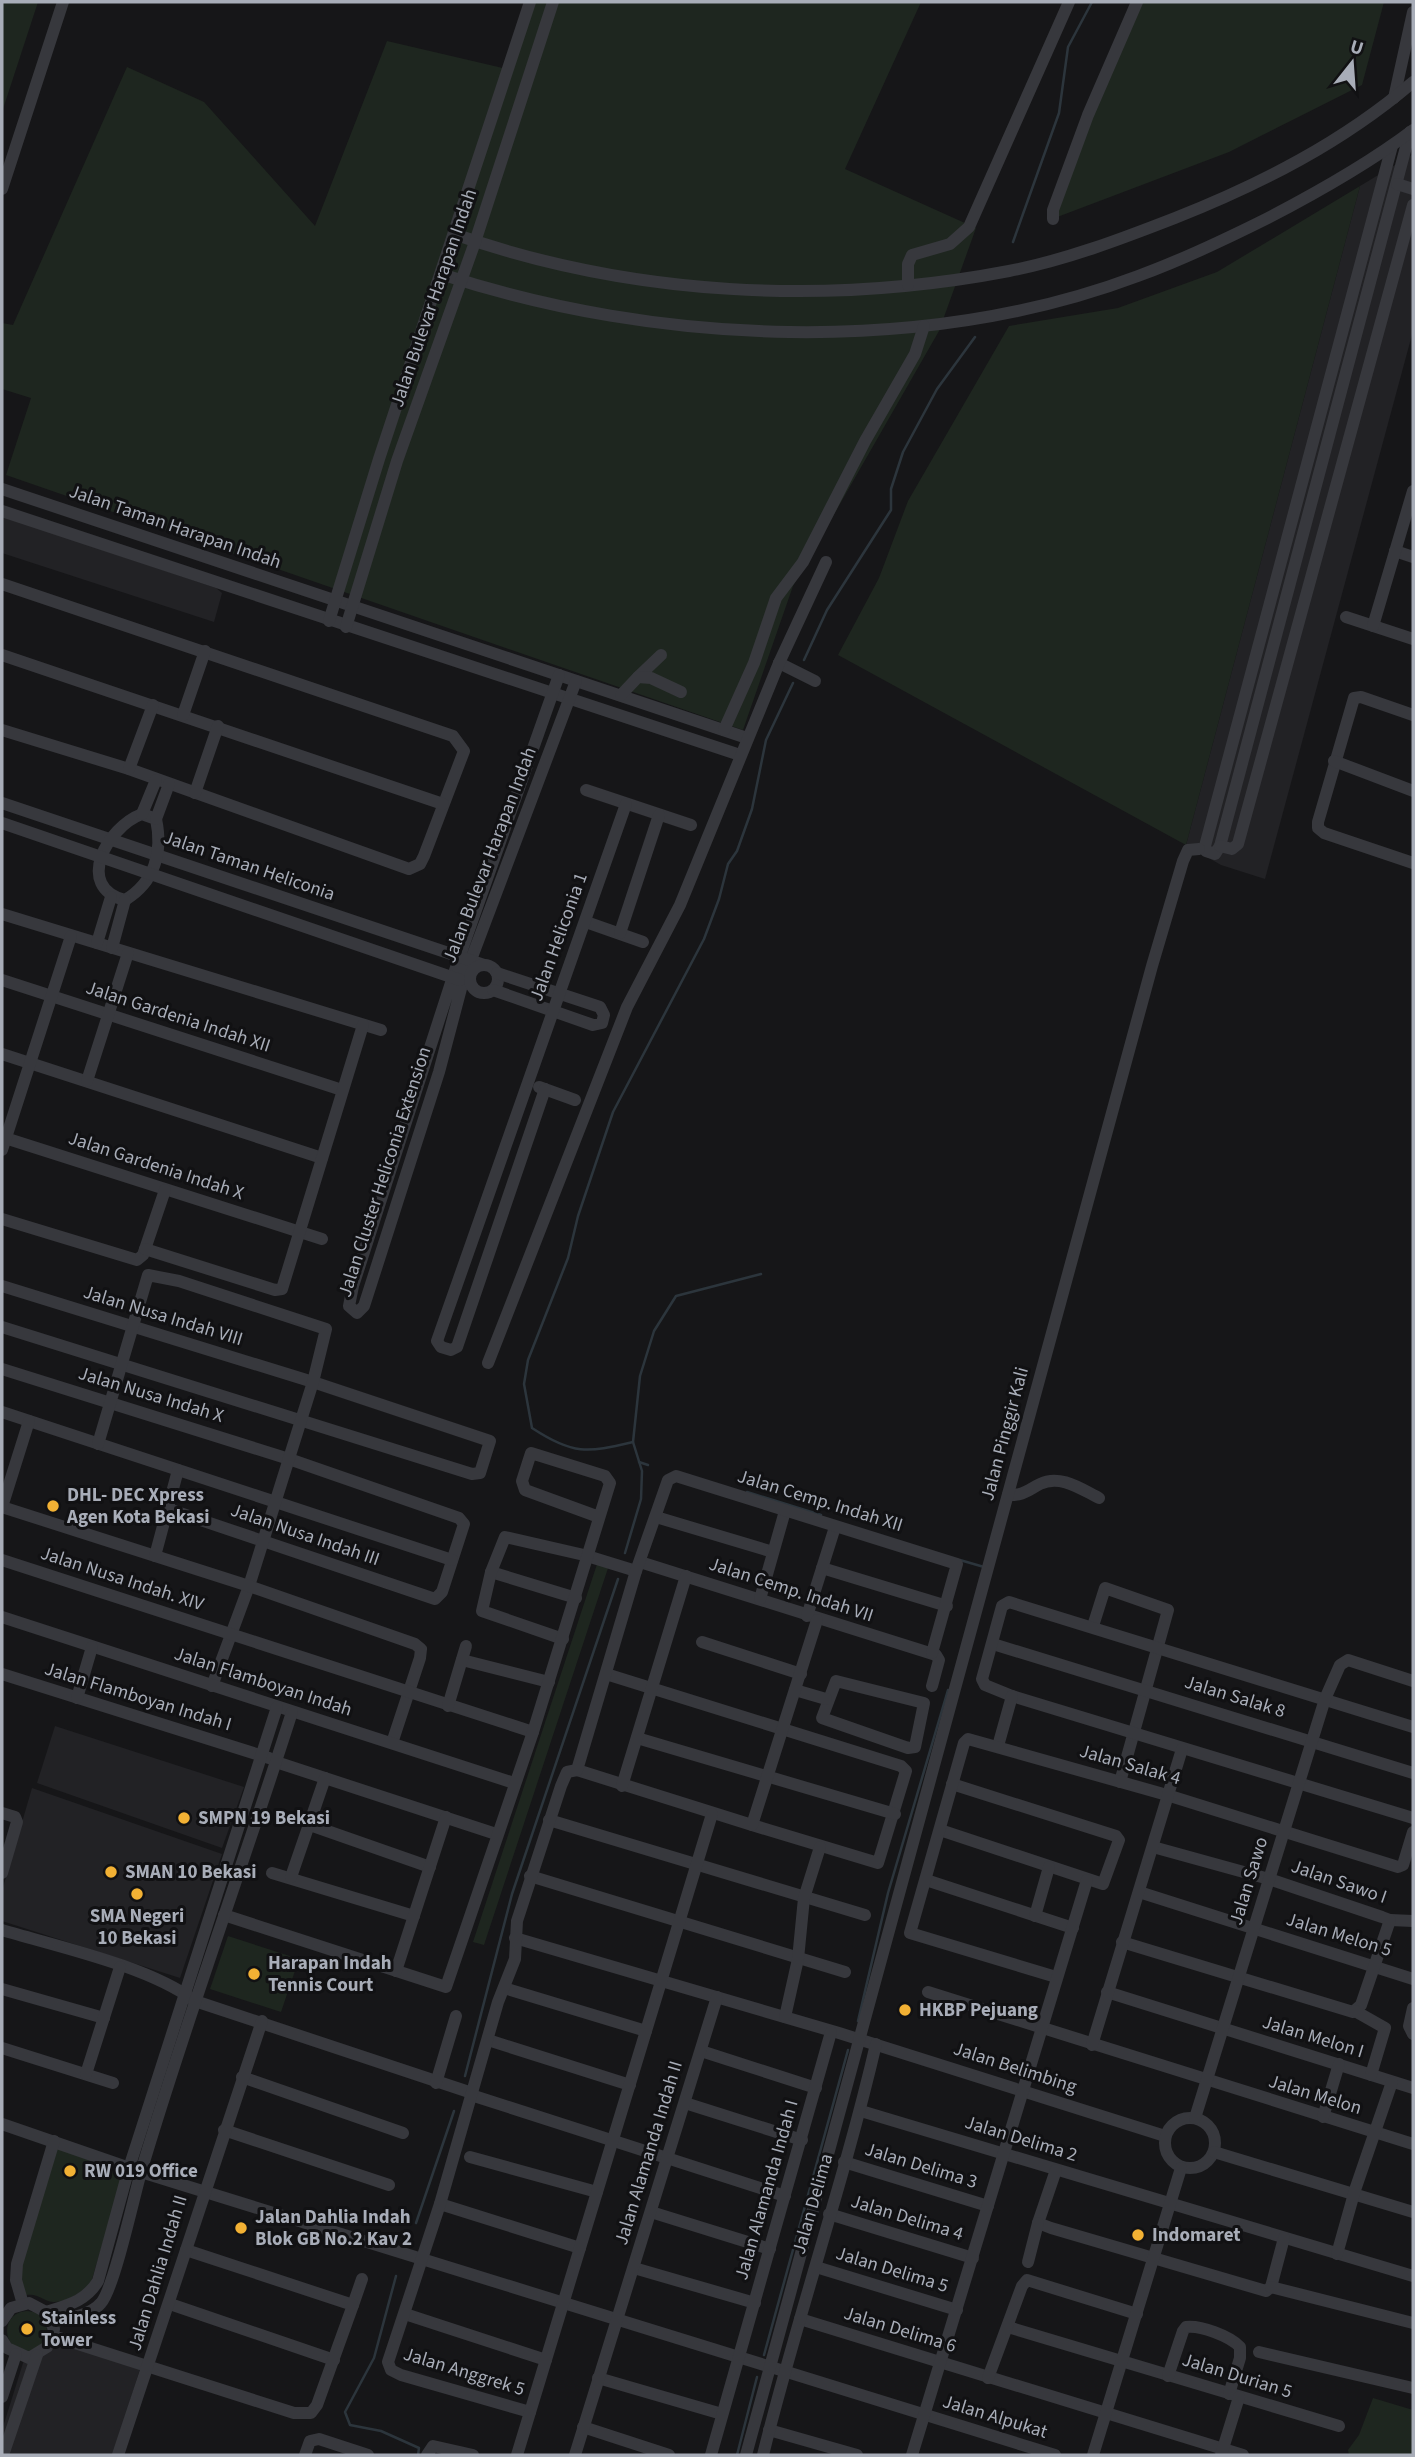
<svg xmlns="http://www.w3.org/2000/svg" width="1415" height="2457" viewBox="0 0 1415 2457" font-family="'Source Sans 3',sans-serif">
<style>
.built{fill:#222225}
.green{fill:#1e261f}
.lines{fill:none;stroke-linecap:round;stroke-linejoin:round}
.stream{stroke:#2c353c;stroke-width:2.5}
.minor{stroke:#37383d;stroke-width:12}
.poi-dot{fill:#f2b134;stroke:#111113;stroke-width:2.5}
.labels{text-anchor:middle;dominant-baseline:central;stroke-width:6;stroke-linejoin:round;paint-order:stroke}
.street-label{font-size:19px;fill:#a8adb8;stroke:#111113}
.poi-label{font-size:19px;font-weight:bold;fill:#a8adb8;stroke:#111113;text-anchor:start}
</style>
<rect width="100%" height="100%" fill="#161618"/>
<g class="built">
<polygon points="1413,154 1413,331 1265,879 1221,865 1186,845 1360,186"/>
<polygon points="2,516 216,588 222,593 214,622 2,553"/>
<polygon points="55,1726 244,1787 222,1848 37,1783"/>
<polygon points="32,1788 222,1854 180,1978 2,1921 2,1891"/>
<polygon points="34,2328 140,2369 113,2455 2,2455 2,2430"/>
</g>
<g class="green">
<polygon points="2,2 38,2 2,112"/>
<polygon points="527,2 921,2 845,169 976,228 939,331 793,586 743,730 6,475 31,398 2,389 2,323 13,325 127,67 204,102 315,226 387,41 507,69"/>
<polygon points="1142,2 1384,2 1362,85 1229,152 1052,219 1128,28"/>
<polygon points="1360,186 1186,845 838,655 879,578 908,501 1009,326 1118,308 1217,272"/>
<polygon points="599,1558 610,1562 484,1945 473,1942"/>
<polygon points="228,1936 299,1959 281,2012 210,1989"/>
<path d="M57 2146 125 2168 90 2286C80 2292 66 2303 53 2302 43 2301 38 2293 26 2295L21 2281V2265Z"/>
<circle cx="27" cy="2331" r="20"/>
<polygon points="1373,2398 1413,2410 1413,2455 1349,2455 1348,2450 1359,2435"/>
</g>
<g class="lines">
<g class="stream">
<polyline points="1013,242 1059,113 1068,47 1092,2"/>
<polyline points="804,660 827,610 891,510 891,489 903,452 937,389 975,337"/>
<path d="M633 1442C587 1453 573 1455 532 1428L524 1384 528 1360 568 1258 578 1216 613 1112 704 939 719 899 728 864 737 851 752 809 766 740 793 683"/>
<polyline points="639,1462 648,1465"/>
<polyline points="747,1492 821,1515"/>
<polyline points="625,1553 641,1499 642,1471 633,1442 640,1376 654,1331 676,1296 761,1274"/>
<polyline points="960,1560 984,1567"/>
<polyline points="858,2021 888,1893 948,1690"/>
<polyline points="465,2076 512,1894 618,1579"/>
<polyline points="416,2223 454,2111"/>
<polyline points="396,2276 374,2358 345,2412 350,2425 381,2431 419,2448 418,2455"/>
<polyline points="764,2355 848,2050"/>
<polyline points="737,2455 757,2377"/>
</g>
<g class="minor">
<polyline points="1394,98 1413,12"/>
<polyline points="1392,146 1205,846 1206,851 1215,854 1220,846 1410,132"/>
<polyline points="1397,184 1413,189"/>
<polyline points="2,189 63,2"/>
<polyline points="1053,219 1053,210 1088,115 1137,2"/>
<path d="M454 234C631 296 826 306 1009 271 1066 260 1121 239 1175 218 1261 184 1343 142 1413 82"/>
<path d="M441 274C656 345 923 357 1138 276 1182 260 1226 239 1268 218 1318 192 1368 164 1413 130"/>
<polyline points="908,285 908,264 912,255 950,244 969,227 1069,2"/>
<polyline points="2,489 747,738"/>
<polyline points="2,511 740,755"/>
<polyline points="1395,551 1413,557"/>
<polyline points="2,584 453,736 464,751 424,856 420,864 409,869 129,769 2,730"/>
<polyline points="1346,617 1413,639"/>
<polyline points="329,621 379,459 530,2"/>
<polyline points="1373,626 1413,491"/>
<polyline points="346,627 397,461 475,242 553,2"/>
<polyline points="2,655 443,804"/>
<polyline points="779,663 815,681"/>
<polyline points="559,675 459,958 353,1286 349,1306 357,1313 364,1306 439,1072 463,981 576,681"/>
<polyline points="638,677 661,655"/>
<polyline points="621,695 638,677 651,678 681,692"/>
<polyline points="183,715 205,651"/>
<polyline points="1413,715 1361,697 1354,698 1318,822 1318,828 1324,833 1413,863"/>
<polyline points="724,730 754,663 776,598 803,562 865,441 915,354 924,326"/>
<polyline points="1334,761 1413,791"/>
<polyline points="129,769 153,705"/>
<polyline points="586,790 691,825"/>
<polyline points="195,793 218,726"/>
<polyline points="2,803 484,965"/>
<path d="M142 814 156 819C163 852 155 882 125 900 74 887 107 827 142 814Z"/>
<polyline points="142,814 156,780"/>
<polyline points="156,819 169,784"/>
<polyline points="2,823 460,980"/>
<polyline points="1220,846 1232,849 1238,844 1413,205"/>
<polyline points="2,914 381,1030"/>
<polyline points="586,922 643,942"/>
<polyline points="620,933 659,815"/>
<polyline points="97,943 111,897"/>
<polyline points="112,948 125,900"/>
<circle cx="484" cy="979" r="14"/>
<polyline points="2,980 342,1090"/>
<polyline points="493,990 593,1025 602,1023 604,1015 600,1007 497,973"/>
<polyline points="2,1054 322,1158"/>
<polyline points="87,1081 128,953"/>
<polyline points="539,1087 575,1100"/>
<polyline points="545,1089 457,1347 451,1350 441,1347 437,1341 626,804"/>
<polyline points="2,1137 322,1239"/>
<polyline points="2,1150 71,936"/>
<polyline points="2,1219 137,1260 143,1255 165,1190"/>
<polyline points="145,1249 275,1290 282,1289 363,1025"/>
<polyline points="2,1286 313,1382 490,1441 480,1473 472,1474 2,1327"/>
<polyline points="488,1363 627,1007 680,905 779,663 826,562"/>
<polyline points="2,1369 289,1459 459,1518 464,1524 442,1592 435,1599 168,1509"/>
<polyline points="2,1412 452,1560"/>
<polyline points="98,1444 148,1275 179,1281 326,1329 313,1382 249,1586 212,1686"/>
<path d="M1008 1495C1023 1496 1028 1490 1040 1484 1060 1474 1081 1489 1099 1498"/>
<polyline points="2,1507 249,1586 415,1644 421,1649 420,1658 392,1743"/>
<polyline points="2,1507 29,1421"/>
<polyline points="656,1517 773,1552"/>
<polyline points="155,1556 178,1470"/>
<polyline points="2,1560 533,1732"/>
<polyline points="640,1562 936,1655 939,1660 932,1686"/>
<polyline points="822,1568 947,1606"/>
<polyline points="491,1572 576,1598"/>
<polyline points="760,1599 785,1511"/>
<polyline points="807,1616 835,1527"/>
<polyline points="2,1617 514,1783"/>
<polyline points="1093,1626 1105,1588 1168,1610 1120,1782"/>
<polyline points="563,1639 482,1611 491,1572 505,1537 584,1555 636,1571"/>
<polyline points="702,1642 801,1674"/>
<polyline points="993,1644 1413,1773"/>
<polyline points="462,1660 549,1682"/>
<polyline points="2,1674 269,1758"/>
<polyline points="606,1674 901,1766 906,1771 878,1863 752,1825"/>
<polygon points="836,1681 924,1703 915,1747 908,1748 822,1718"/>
<polyline points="795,1690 826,1699"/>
<polyline points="77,1698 92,1647"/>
<polyline points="448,1706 466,1646"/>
<polyline points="1413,1727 1009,1602 1002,1606 982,1679 985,1685 1012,1696 1413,1818"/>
<polyline points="637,1738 895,1814"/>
<polyline points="998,1746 1012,1696"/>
<polyline points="276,1762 496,1834"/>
<polyline points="577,1770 752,1825 817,1620"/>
<polyline points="622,1786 686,1576"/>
<polyline points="2,1813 15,1817 17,1822 2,1873"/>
<polyline points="549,1820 865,1915"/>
<polyline points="310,1825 430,1867"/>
<polyline points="940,1830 1103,1884 1119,1840 1116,1836 952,1784"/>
<polyline points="272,1873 414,1916"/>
<polyline points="530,1876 845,1972"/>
<polyline points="291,1877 325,1778"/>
<polyline points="926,1880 1073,1928"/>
<polyline points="1139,1892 1413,1979"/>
<polyline points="224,1915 446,1987 533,1732 610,1483 605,1476 531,1453 522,1481 525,1490 599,1517"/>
<polyline points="1035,1916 1049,1867"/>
<polyline points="1390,1920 1413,1921"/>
<path d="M2 1930C59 1947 148 1966 195 2001L472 2093"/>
<polyline points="515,1938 839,2033 1165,2136"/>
<polyline points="1122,1942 1353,2012 1361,2005 1388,1926 1390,1920 1382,1917 1269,1879 1153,1847"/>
<polyline points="396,1971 446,1817"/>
<polyline points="1056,1977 910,1933 964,1743 968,1739 1167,1795 1398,1867 1403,1865 1413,1832"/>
<polyline points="504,1988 646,2031"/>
<polyline points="2,1989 104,2018"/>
<polyline points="928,1992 1413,2144"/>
<polyline points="1107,1992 1413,2088"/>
<polyline points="1413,2008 1409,2026 1413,2034"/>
<polyline points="1355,2011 1385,2028 1371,2075"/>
<polyline points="785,2017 798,1959 804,1898 820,1847"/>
<polyline points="488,2040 630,2085"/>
<polyline points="1092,2045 1182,1749"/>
<polyline points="2,2048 113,2083"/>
<polyline points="701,2051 816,2088"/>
<polyline points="86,2074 120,1967"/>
<polyline points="242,2077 403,2133"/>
<polyline points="436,2083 456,2016"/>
<polyline points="471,2095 785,2196"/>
<polyline points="685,2103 802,2140"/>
<polyline points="861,2111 1413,2276"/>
<polyline points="1323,2117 1339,2064"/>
<circle cx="1190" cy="2143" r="25"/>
<polyline points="1195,2118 1325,1699 1340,1665 1348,1660 1413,1681"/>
<polyline points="2,2124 141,2172 1055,2455"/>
<polyline points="224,2130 389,2185"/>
<polyline points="1214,2152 1413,2212"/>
<polyline points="470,2157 597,2192"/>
<polyline points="844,2162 988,2206"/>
<polyline points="1056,2170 1038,2223 1051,2228 1266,2291 1271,2287 1284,2238"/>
<polyline points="440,2204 580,2248"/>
<polyline points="651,2212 770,2249"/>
<polyline points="829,2214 973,2258"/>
<polyline points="1337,2254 1355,2190 1392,2082"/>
<polyline points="1028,2262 1038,2223"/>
<polyline points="816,2267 957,2310"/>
<polyline points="634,2268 755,2303"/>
<polyline points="1271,2287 1413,2323"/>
<polyline points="23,2304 16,2280 17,2264 54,2141"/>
<polyline points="170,2304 334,2360"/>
<polyline points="353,2305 362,2279"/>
<path d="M46 2312C68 2305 86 2301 98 2281L129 2168 277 1707"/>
<polyline points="405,2314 546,2360"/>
<polyline points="800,2319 1243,2455"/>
<polyline points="2,2321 11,2308 29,2303 46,2312 54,2329 47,2347 29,2358 7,2348 2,2340"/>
<path d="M53 2323C68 2318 90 2316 101 2303 114 2289 134 2196 141 2172 187 2017 243 1866 292 1712"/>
<polyline points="1008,2327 1339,2426"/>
<polyline points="53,2336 294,2413 311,2413 317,2405 353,2305 186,2250"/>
<polyline points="1259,2352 1413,2388"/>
<path d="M1168 2376 1183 2331 1186 2327C1200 2325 1230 2336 1240 2347V2358L1229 2394"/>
<polyline points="598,2378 722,2414"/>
<polyline points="988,2378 1022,2286 1027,2280 1137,2314"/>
<polyline points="2,2397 16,2354"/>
<polyline points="530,2412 401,2375 391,2370 388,2362 440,2204 498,2002 515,1959 517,1921 561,1786 567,1772 577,1770 636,1571 668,1480 676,1476 957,1564 932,1653"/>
<polyline points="583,2427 669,2455"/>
<polyline points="769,2430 857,2455"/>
<polyline points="3,2455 37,2355"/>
<polyline points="118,2455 262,2021"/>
<polyline points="305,2455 310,2441 319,2439 368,2455"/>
<polyline points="427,2455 433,2446 473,2455"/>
<polyline points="517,2455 712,1814"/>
<polyline points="575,2455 717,1997"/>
<polyline points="711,2455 831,2032"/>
<polyline points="746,2455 1152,966 1183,861 1188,850 1199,849"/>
<path d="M763 2455C797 2317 844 2182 876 2044"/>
<polyline points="912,2455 1087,1880"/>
<polyline points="1093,2455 1181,2168"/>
<polyline points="1221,2455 1239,2397"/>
</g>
</g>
<g class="poi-dot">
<circle cx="53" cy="1506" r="7"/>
<circle cx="184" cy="1818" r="7"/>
<circle cx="111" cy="1872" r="7"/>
<circle cx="137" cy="1894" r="7"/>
<circle cx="254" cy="1974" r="7"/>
<circle cx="905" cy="2010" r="7"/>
<circle cx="70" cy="2171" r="7"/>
<circle cx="241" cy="2228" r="7"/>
<circle cx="1138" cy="2235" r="7"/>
<circle cx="27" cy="2329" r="7"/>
</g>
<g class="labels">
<g class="street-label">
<text transform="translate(434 298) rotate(-71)">Jalan Bulevar Harapan Indah</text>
<text transform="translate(175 527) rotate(19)">Jalan Taman Harapan Indah</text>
<text transform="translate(490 855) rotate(-69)">Jalan Bulevar Harapan Indah</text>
<text transform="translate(249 866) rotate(19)">Jalan Taman Heliconia</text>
<text transform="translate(559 937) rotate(-70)">Jalan Heliconia 1</text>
<text transform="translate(178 1017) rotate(18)">Jalan Gardenia Indah XII</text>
<text transform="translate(156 1166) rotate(18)">Jalan Gardenia Indah X</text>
<text transform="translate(385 1172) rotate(-72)">Jalan Cluster Heliconia Extension</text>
<text transform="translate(163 1316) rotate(17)">Jalan Nusa Indah VIII</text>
<text transform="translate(151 1395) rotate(17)">Jalan Nusa Indah X</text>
<text transform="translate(1005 1434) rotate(-75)">Jalan Pinggir Kali</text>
<text transform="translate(820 1501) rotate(17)">Jalan Cemp. Indah XII</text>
<text transform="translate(305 1535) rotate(19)">Jalan Nusa Indah III</text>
<text transform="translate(122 1579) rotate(18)">Jalan Nusa Indah. XIV</text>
<text transform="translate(791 1590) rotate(18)">Jalan Cemp. Indah VII</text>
<text transform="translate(263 1682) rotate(18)">Jalan Flamboyan Indah</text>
<text transform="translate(138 1697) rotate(17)">Jalan Flamboyan Indah I</text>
<text transform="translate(1235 1697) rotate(17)">Jalan Salak 8</text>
<text transform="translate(1130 1765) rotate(16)">Jalan Salak 4</text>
<text transform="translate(1249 1881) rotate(-73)">Jalan Sawo</text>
<text transform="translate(1339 1882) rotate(19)">Jalan Sawo I</text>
<text transform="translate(1339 1935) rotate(17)">Jalan Melon 5</text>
<text transform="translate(1313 2037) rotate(17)">Jalan Melon I</text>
<text transform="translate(1015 2068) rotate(18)">Jalan Belimbing</text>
<text transform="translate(1315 2095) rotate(17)">Jalan Melon</text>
<text transform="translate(1021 2139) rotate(17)">Jalan Delima 2</text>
<text transform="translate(649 2153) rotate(-73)">Jalan Alamanda Indah II</text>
<text transform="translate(921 2166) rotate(17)">Jalan Delima 3</text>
<text transform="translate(767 2190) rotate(-74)">Jalan Alamanda Indah I</text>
<text transform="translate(813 2204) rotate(-74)">Jalan Delima</text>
<text transform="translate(907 2218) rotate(17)">Jalan Delima 4</text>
<text transform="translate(892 2270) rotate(17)">Jalan Delima 5</text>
<text transform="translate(158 2273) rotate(-73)">Jalan Dahlia Indah II</text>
<text transform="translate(900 2330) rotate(17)">Jalan Delima 6</text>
<text transform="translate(464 2372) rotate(17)">Jalan Anggrek 5</text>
<text transform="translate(1237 2376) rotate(17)">Jalan Durian 5</text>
<text transform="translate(995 2417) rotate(17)">Jalan Alpukat</text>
</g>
<g class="poi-label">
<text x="67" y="1495">DHL- DEC Xpress<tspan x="67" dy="22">Agen Kota Bekasi</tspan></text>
<text x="198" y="1818">SMPN 19 Bekasi</text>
<text x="125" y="1872">SMAN 10 Bekasi</text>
<text x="137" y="1916" text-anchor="middle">SMA Negeri<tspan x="137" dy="22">10 Bekasi</tspan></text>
<text x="268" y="1963">Harapan Indah<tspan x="268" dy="22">Tennis Court</tspan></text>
<text x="919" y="2010">HKBP Pejuang</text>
<text x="84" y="2171">RW 019 Office</text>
<text x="255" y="2217">Jalan Dahlia Indah<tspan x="255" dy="22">Blok GB No.2 Kav 2</tspan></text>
<text x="1152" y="2235">Indomaret</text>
<text x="41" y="2318">Stainless<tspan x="41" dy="22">Tower</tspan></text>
</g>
</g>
<rect width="1415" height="2457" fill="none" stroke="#a8adb8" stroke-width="7"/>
<g transform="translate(1352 63) rotate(17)" stroke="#111113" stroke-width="5" paint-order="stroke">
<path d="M0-5L12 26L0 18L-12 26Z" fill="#a8adb8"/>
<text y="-10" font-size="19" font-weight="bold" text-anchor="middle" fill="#a8adb8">U</text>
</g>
</svg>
